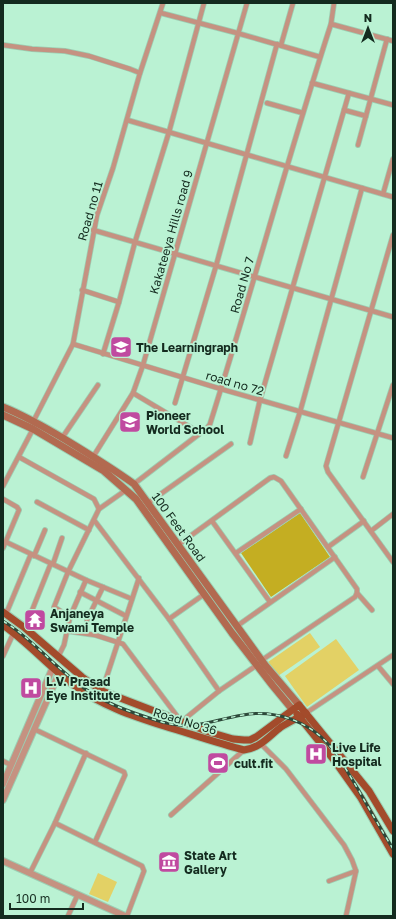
<svg xmlns="http://www.w3.org/2000/svg" width="396" height="919" viewBox="0 0 396 919" font-family="'Golos Text',sans-serif">
<style>
.green{fill:#e3d165}
.forest{fill:#c4ae22}
.lines{fill:none;stroke-linecap:round;stroke-linejoin:round}
.minor-casing{stroke:#9cceb3;stroke-width:6}
.tertiary-casing{stroke:#9cceb3;stroke-width:8}
.secondary-casing{stroke:#9cceb3;stroke-width:9}
.primary-casing{stroke:#9cceb3;stroke-width:9}
.minor{stroke:#c59281;stroke-width:4.5}
.tertiary{stroke:#c59281;stroke-width:6}
.secondary{stroke:#b26a50;stroke-width:7}
.primary{stroke:#a34b2b;stroke-width:7}
.rail-casing{stroke:#2d493a;stroke-width:3}
.rail{stroke:#baf2d3;stroke-width:1.5;stroke-dasharray:4.5;stroke-linecap:butt}
.labels{text-anchor:middle;dominant-baseline:central;stroke-width:3.5;stroke-linejoin:round;paint-order:stroke}
.street-label{font-size:12px;fill:#142b1f;stroke:#baf2d3}
.poi-label{font-size:12px;font-weight:bold;fill:#142b1f;stroke:#baf2d3;text-anchor:start}
</style>
<rect width="100%" height="100%" fill="#baf2d3"/>
<g class="green">
<polygon points="310,633 320,647 278,676 268,662"/>
<polygon points="336,639 359,670 307,707 285,676"/>
<polygon points="98,873 117,882 108,902 89,894"/>
</g>
<polygon class="forest" points="300,513 330,557 271,597 241,553"/>
<g class="lines">
<g class="minor-casing">
<g id="minor">
<polyline points="161,13 237,33 320,57"/>
<polyline points="331,24 334,3"/>
<polyline points="3,45 32,49 65,51 89,56 130,69 140,73"/>
<polyline points="281,45 293,3"/>
<polyline points="312,83 393,105"/>
<polyline points="267,103 303,113"/>
<polyline points="344,110 366,116"/>
<polyline points="127,120 393,197"/>
<polyline points="358,145 387,39"/>
<polyline points="383,194 393,159"/>
<polyline points="93,230 393,317"/>
<polyline points="393,235 326,466 328,472 393,562"/>
<polyline points="82,290 119,302"/>
<polyline points="73,344 221,389 393,438"/>
<polyline points="103,354 119,302 135,242 169,132 204,3"/>
<polyline points="133,393 200,433"/>
<polyline points="175,403 216,266 277,44"/>
<polyline points="33,422 73,344 97,215 113,168 140,73 163,3"/>
<polyline points="62,438 98,385"/>
<polyline points="250,443 260,400 349,93"/>
<polyline points="286,456 300,412 362,188"/>
<polyline points="19,457 94,499 99,509"/>
<polyline points="93,457 133,393 143,365 247,3"/>
<polyline points="363,477 393,385"/>
<path d="M134 484 207 428 210 424C252 291 288 156 331 24L393 41"/>
<polyline points="3,486 33,429"/>
<polyline points="3,499 17,507 19,510 3,548"/>
<polyline points="37,502 89,530"/>
<polyline points="148,503 231,444"/>
<polyline points="94,520 169,619 219,691"/>
<polyline points="212,521 270,602"/>
<polyline points="371,531 393,514"/>
<polyline points="6,542 86,580 132,599"/>
<polyline points="178,545 270,478 274,477 281,481 357,589 357,593 355,597 262,660"/>
<polyline points="328,547 364,521"/>
<polyline points="236,553 301,509"/>
<polyline points="34,556 45,530"/>
<polyline points="53,564 62,538"/>
<polyline points="80,592 126,616"/>
<polyline points="357,593 372,610"/>
<polyline points="6,614 31,554"/>
<polyline points="70,617 54,607 68,572 99,509 126,490"/>
<polyline points="169,619 203,595"/>
<polyline points="87,620 103,587"/>
<polyline points="237,626 335,557"/>
<polyline points="25,628 51,563"/>
<polyline points="67,631 95,635 123,644 180,720"/>
<polyline points="3,656 14,632"/>
<polyline points="58,657 64,645 70,617 86,580"/>
<polyline points="378,666 393,684"/>
<polyline points="102,691 139,578"/>
<polyline points="306,713 393,655"/>
<polyline points="185,722 187,717 219,691 257,665"/>
<polyline points="34,729 124,772 125,775 95,842"/>
<polyline points="261,744 286,769 344,845 352,860 356,871 346,916"/>
<polyline points="3,761 11,765"/>
<polyline points="171,815 244,750"/>
<polyline points="55,823 142,866 144,871 127,916"/>
<polyline points="30,873 55,823 86,753"/>
<polyline points="329,881 356,871"/>
<polyline points="68,916 78,894"/>
</g>
</g>
<g class="tertiary-casing">
<g id="tertiary">
<polyline points="3,784 53,667"/>
<polyline points="3,800 59,673"/>
<polyline points="3,861 125,916"/>
</g>
</g>
<g class="secondary-casing">
<g id="secondary">
<path d="M3 407C25 416 46 428 66 440 89 454 112 468 134 484L265 665 299 705"/>
<polyline points="3,415 33,429 104,471 136,499 232,633 273,686 292,709"/>
</g>
</g>
<g class="primary-casing">
<g id="primary">
<polyline points="3,612 25,628 82,677 102,691 209,732 233,739 244,740 250,740 256,737 299,705 369,791 393,831"/>
<path d="M3 625C29 643 50 668 75 686 102 706 133 716 164 726 191 734 217 743 244 750 260 748 268 737 281 727 289 722 298 718 306 713"/>
<polyline points="297,714 334,760 361,798 393,854"/>
</g>
</g>
<use href="#minor" class="minor"/>
<use href="#tertiary" class="tertiary"/>
<use href="#secondary" class="secondary"/>
<use href="#primary" class="primary"/>
<g class="rail-casing">
<path id="rail" d="M3 621C30 637 50 662 75 681 99 702 132 713 162 722 194 731 212 720 243 715 274 709 309 721 330 746 341 759 349 775 358 789 369 809 381 829 393 849"/>
</g>
<use href="#rail" class="rail"/>
</g>
<defs>
<g id="university-square" transform="scale(1.15)"><rect x="-9" y="-9" width="18" height="18" rx="4" fill="#c04aa0" stroke="#baf2d3"/><path d="M0-5L7-2L0 1L-7-2ZM-4 1L0 2.5L4 1V4Q0 6-4 4Z" fill="#fff"/></g>
<g id="temple-square" transform="scale(1.15)"><rect x="-9" y="-9" width="18" height="18" rx="4" fill="#c04aa0" stroke="#baf2d3"/><path d="M0-6L5-2H3V0L6.5 2.5H4V6H1.5V3h-3V6H-4V2.5H-6.5L-3 0V-2H-5Z" fill="#fff"/></g>
<g id="hospital-square" transform="scale(1.15)"><rect x="-9" y="-9" width="18" height="18" rx="4" fill="#c04aa0" stroke="#baf2d3"/><path d="M-5-5h3v3.5h4V-5h3V5h-3V1.5h-4V5h-3Z" fill="#fff"/></g>
<g id="stadium-square" transform="scale(1.15)"><rect x="-9" y="-9" width="18" height="18" rx="4" fill="#c04aa0" stroke="#baf2d3"/><path d="M0-5a6.5 5 0 1 0 0 10a6.5 5 0 1 0 0-10ZM-3.5-1.8h7v3.6h-7Z" fill="#fff"/></g>
<g id="museum-square" transform="scale(1.15)"><rect x="-9" y="-9" width="18" height="18" rx="4" fill="#c04aa0" stroke="#baf2d3"/><path d="M0-6L6-3V-2H-6V-3ZM-5-1h2V3h-2ZM-1-1h2V3h-2ZM3-1h2V3H3ZM-6 4H6V6H-6Z" fill="#fff"/></g>
</defs>
<g fill-rule="evenodd">
<use href="#university-square" x="121" y="347"/>
<use href="#university-square" x="130" y="422"/>
<use href="#temple-square" x="35" y="620"/>
<use href="#hospital-square" x="31" y="688"/>
<use href="#hospital-square" x="316" y="754"/>
<use href="#stadium-square" x="218" y="763"/>
<use href="#museum-square" x="169" y="862"/>
</g>
<g class="labels">
<g class="street-label">
<text transform="translate(90 211) rotate(-74)">Road no 11</text>
<text transform="translate(171 232) rotate(-74)">Kakateeya Hills road 9</text>
<text transform="translate(242 285) rotate(-74)">Road No 7</text>
<text transform="translate(235 383) rotate(16)">road no 72</text>
<text transform="translate(179 527) rotate(54)">100 Feet Road</text>
<text transform="translate(185 721) rotate(17)">Road No 36</text>
</g>
<g class="poi-label">
<text x="136" y="347">The Learningraph</text>
<text x="146" y="415">Pioneer<tspan x="146" dy="14">World School</tspan></text>
<text x="50" y="613">Anjaneya<tspan x="50" dy="14">Swami Temple</tspan></text>
<text x="46" y="681">L.V. Prasad<tspan x="46" dy="14">Eye Institute</tspan></text>
<text x="332" y="747">Live Life<tspan x="332" dy="14">Hospital</tspan></text>
<text x="234" y="763">cult.fit</text>
<text x="184" y="855">State Art<tspan x="184" dy="14">Gallery</tspan></text>
</g>
</g>
<rect width="396" height="919" fill="none" stroke="#142b1f" stroke-width="8"/>
<g transform="translate(368 28)" stroke="#baf2d3" stroke-width="3" paint-order="stroke">
<path d="M0-3L7 15L0 10L-7 15Z" fill="#142b1f"/>
<text y="-6" font-size="11" font-weight="bold" text-anchor="middle" fill="#142b1f">N</text>
</g>
<path d="M10 903v6h73v-6" fill="none" stroke="#142b1f" stroke-width="2"/>
<text x="16" y="903" font-size="12" fill="#142b1f" stroke="#baf2d3" stroke-width="3" paint-order="stroke">100 m</text>
</svg>
